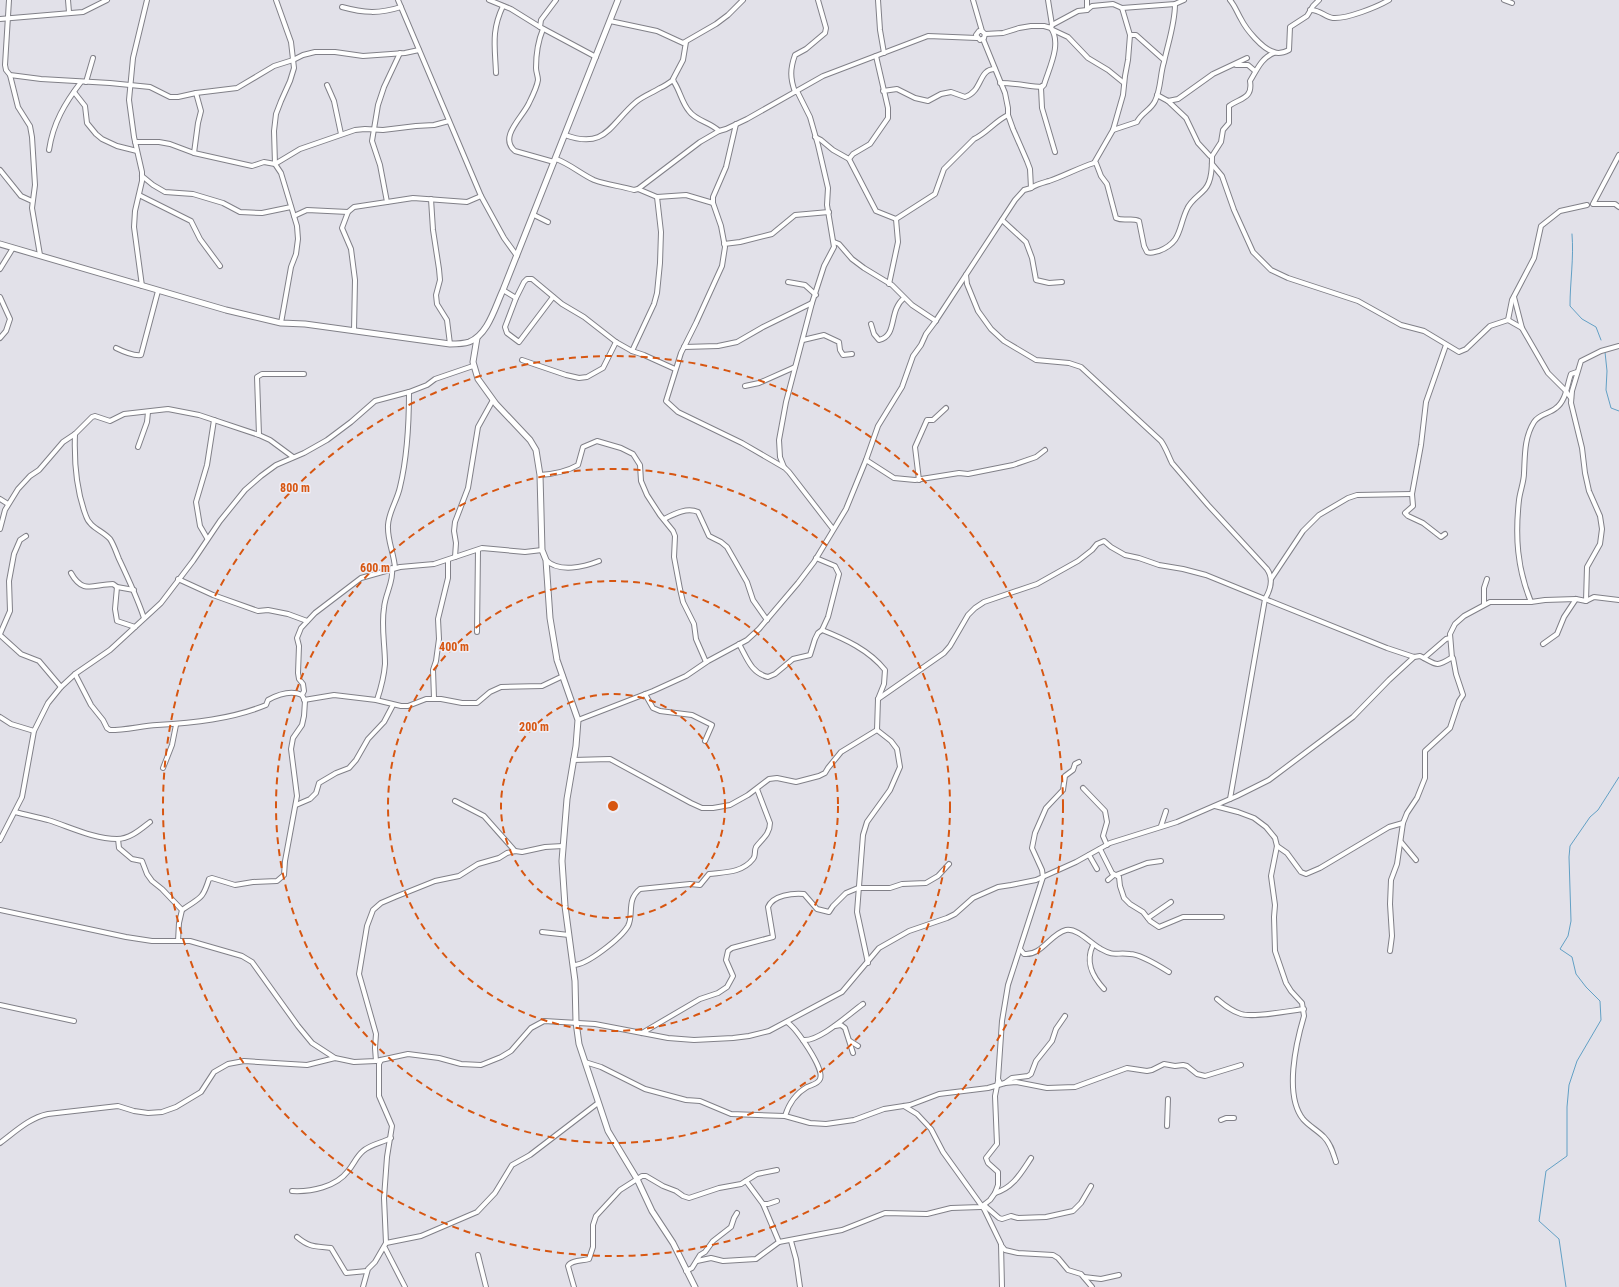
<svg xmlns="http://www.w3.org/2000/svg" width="1619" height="1287" viewBox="0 0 1619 1287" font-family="'Roboto Condensed',sans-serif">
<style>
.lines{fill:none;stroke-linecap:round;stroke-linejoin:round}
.stream{stroke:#62a0c5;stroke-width:1}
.minor-casing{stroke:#818088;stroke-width:6}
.major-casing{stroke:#818088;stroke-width:7}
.minor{stroke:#fff;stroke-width:4}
.major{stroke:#fff;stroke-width:5}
.ring{fill:none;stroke:#d75611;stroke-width:2;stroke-dasharray:7 5}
.centre{fill:#d75611;stroke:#efeef6;stroke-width:2}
.ring-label{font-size:12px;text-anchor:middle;font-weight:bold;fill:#d75611;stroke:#efeef6;stroke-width:3;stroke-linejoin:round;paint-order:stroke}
</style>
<rect width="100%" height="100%" fill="#e2e1e9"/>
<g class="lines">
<g class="stream">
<path d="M1572 234C1574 258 1570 282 1570 306L1582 319 1596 327 1601 340"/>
<polyline points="1605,352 1607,371 1606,390 1611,408 1619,411"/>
<polyline points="1566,1287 1559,1239 1539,1221 1546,1171 1567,1156 1567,1107 1569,1085 1577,1061 1601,1020 1600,1001 1586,987 1576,974 1572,957 1560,949 1568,936 1571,921 1569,857 1570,846 1590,817 1598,810 1619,777"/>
</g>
<g class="minor-casing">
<g id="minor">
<polyline points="9,0 5,65 6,70 10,75 41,79 110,83 150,87 170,97 178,97 196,93 237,88 274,66 293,60 303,55 315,52 335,52 363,56 405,53 419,50"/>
<polyline points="68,0 69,12"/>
<polyline points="276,0 291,42 294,68 290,81 281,101 276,114 274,131 275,164 281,173 297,226 298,239 296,254 291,267 281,323"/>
<polyline points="398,0 481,196 504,238 517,256"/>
<polyline points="489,0 511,9 540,27"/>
<polyline points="556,0 541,20 540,27 596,57"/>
<polyline points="878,0 880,30 884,53"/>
<polyline points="973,0 982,31 985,34 984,38 980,40 976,35 979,31 982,31"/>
<polyline points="1048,0 1052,25"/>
<polyline points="1087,0 1087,10"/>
<path d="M1230 0C1235 6 1237 12 1241 19 1246 29 1262 49 1274 52 1278 54 1285 52 1289 50L1290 27 1307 16 1313 6 1319 0"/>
<polyline points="1504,0 1512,3"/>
<path d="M342 7C364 13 379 14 401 7"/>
<path d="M1310 10C1319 9 1325 17 1333 18 1347 19 1377 7 1389 0"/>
<polyline points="0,19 83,12 107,0"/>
<polyline points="610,21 657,31 683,43 716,24 728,15 743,0"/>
<path d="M543 29C538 41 536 55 536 68 536 72 538 76 538 80 537 87 532 97 529 103 523 117 498 137 515 151L554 162"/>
<polyline points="1053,30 1068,37 1088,58 1108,70 1124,83"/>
<polyline points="985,34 1003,33 1019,28 1031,26 1044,26 1051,28 1052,25 1078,11 1087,10 1092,6 1113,4 1122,8 1162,5 1175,4 1184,0"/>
<polyline points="1130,35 1136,35 1164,60"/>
<path d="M686 42 683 60 673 79 674 82C680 91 682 103 689 111 696 121 710 122 719 131"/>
<polyline points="1236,65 1248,65 1255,71"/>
<path d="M496 73C495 47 491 31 503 6"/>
<polyline points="10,75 18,107 30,126 32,137 35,185 32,208 40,255"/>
<polyline points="86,82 93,58"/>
<path d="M1000 83C1014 83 1028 86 1042 87L1044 85C1049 68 1062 44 1051 28"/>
<polyline points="327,85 334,101 341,134"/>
<polyline points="1042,86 1041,88 1042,108 1055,152"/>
<path d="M883 91 897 89 915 98 928 101 941 94 951 92 965 97C983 91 978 69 995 69"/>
<polyline points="74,92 85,106 87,123 96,134 102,139 117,146 137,151"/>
<path d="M795 92C790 78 790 69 795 55L806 49 825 33 826 28 818 0"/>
<polyline points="1157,95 1168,101 1178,99 1213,74 1247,58"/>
<path d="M1168 101 1186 118 1198 143 1210 156H1212L1221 142 1223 130 1229 123V106C1240 98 1253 99 1250 81 1257 70 1261 58 1274 53"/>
<polyline points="736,124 726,167 713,197 713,203 721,226 725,247 722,266 696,323 681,353 666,401 678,412 742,443 785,468 789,472 833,529"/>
<path d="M1113 130 1137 122C1141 113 1151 110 1155 101 1161 89 1160 74 1164 62 1168 43 1175 24 1175 4"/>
<path d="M565 135C606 150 610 124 636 102 643 96 652 93 660 88 665 86 669 83 673 80"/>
<polyline points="815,137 821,140 833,150 849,159 853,154 870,144 888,118 888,108 876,56"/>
<polyline points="135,142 159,142 170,144 194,153 252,166 264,162 275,164 300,149 355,130 365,129 383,130 416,126 434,125 449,121"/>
<path d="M49 150C53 123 65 103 81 82"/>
<polyline points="194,153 198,123 201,111 196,93"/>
<polyline points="1619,155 1593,204 1615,204 1619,207"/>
<path d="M556 159C570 164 581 174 594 180 607 185 621 186 634 190L638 189 700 142 719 131 726 129 747 119 823 76 928 36 977 38"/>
<path d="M849 159 876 211 896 219 935 194 944 169 974 139C987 133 995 121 1008 115"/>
<path d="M1094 163H1096L1101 176 1107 184 1116 218C1124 222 1132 217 1139 221L1144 246 1147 252C1151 254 1154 252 1159 251 1182 242 1178 228 1187 209 1191 200 1199 196 1205 189 1212 181 1212 166 1212 156"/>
<polyline points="1212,164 1222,176 1234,210 1253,252 1271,270 1288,278 1358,301 1401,325 1424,331 1459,352 1466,349 1490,326 1508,320"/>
<polyline points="0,170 21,196 32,201"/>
<polyline points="142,176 153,185 165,192 193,194 223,203 240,212 262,213 291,207"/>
<path d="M1031 188C1037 184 1042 183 1049 181 1064 176 1078 168 1094 163L1113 130 1123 95 1125 76 1128 60 1130 35 1122 8"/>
<polyline points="638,189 657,197 686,195 713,203"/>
<polyline points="139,195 191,221 200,239 220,266"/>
<polyline points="657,197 661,232 660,263 657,293 654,304 632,351 644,355 675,369"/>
<polyline points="431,199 433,230 439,269 440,280 436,295 437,304 447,320 450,344"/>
<polyline points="387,202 413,198 467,202 481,196"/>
<polyline points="348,212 342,228 351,249 355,280 354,330"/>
<polyline points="534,215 548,222"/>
<polyline points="294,216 307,210 348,212 354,207 387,202 380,165 372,141 378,105 384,87 400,53"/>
<polyline points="1002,220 1026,242 1032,258 1036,280 1049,283 1062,282"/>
<polyline points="834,242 839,244 852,259 864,268 892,285 912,305 936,321"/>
<polyline points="724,244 740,242 772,234 795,215 829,212"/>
<polyline points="0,269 13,248"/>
<path d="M966 275 967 284 978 311 991 329 1004 341 1036 360 1069 363 1081 367 1161 441C1166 448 1168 455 1172 463L1208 505 1267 569C1274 579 1271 589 1265 599L1387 648 1414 657 1420 656C1436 664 1435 668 1451 658H1453L1456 674 1463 695 1459 701 1450 728 1425 751V778L1417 798 1407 813 1403 823 1397 864 1391 880 1390 904 1392 936 1390 951"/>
<polyline points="788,282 805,285 816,295"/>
<polyline points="889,284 898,242 896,219"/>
<polyline points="142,286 134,227 135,211 142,181 142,172 134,137 129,100 133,58 147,0"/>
<polyline points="503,290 516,298 524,282 527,279 532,279 562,304 584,317 616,342 632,351"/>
<polyline points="0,297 10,319 6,331 0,338"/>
<polyline points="1514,297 1522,328 1548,373 1565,390 1571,398"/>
<polyline points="516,298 505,327 507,333 519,342 553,297"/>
<polyline points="1508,320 1512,300 1534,258 1541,226 1560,211 1587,205"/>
<polyline points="1508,320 1522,328"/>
<path d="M871 324 874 334 879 340C898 336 888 311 904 298"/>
<polyline points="803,340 824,335 839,342 840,350 843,355 852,354"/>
<polyline points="684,347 718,346 737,342 763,327 812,303"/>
<path d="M116 348C124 352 133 356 141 355L158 291"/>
<polyline points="522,360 566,375 579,378 587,377 603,368 616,342"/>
<polyline points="745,386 759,383 795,367"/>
<path d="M75 434C74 461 76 490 86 516 89 527 103 531 110 539 114 545 116 552 119 559 128 578 137 597 144 618"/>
<polyline points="259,435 257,377 262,374 304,374"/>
<polyline points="138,447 147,422 148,412"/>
<polyline points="866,460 894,478 915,480 959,473 968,474 1013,465 1036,457 1045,450"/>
<polyline points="784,467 780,457 779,440 786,402 812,303 824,266 834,247 827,205 828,188 818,145 810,117 797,91"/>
<path d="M540 475C554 474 566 472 578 465L583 447 597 441 621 448 633 454 640 465 641 481 647 495 660 515 673 531 675 536 674 557 680 589 683 602 694 624 696 639 706 662"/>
<polyline points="919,480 915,447 927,420 933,420 946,408"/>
<polyline points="0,499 8,504"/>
<path d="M664 519C674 514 687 507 698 512L709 536 721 542 727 547 747 582 753 600 767 620"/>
<polyline points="0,529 5,510 18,489 30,476 39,470 63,442 75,434 92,417 95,416 110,421 124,414 168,409 199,415 259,435 270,440 293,457"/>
<polyline points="1445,534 1441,537 1423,523 1408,516 1405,513 1413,506 1412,494 1421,445 1426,402 1446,345"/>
<polyline points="207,538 200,526 196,502 207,465 214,420"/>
<polyline points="455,557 456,543 454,531 455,522 468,488 478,427 493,400"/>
<path d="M546 560C559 573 584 567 599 561"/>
<path d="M395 568C394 553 387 540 388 525 389 511 397 501 400 487 407 458 409 423 409 392"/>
<path d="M71 573C83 595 94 584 113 584L117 587 134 590"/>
<polyline points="178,579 213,595 258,611 268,610 288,614 307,621"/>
<polyline points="1271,579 1303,531 1319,515 1348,498 1357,495 1412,494"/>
<polyline points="117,587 115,609 117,621 135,627"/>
<polyline points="1586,601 1587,567 1600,544 1602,529 1600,516 1589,491 1585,473 1582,448 1571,403 1572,391 1581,361 1601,351 1619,346"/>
<path d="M1531 602C1517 568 1515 536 1519 500 1520 491 1524 482 1524 473 1525 456 1524 438 1534 422 1539 414 1549 414 1556 408 1566 401 1567 385 1571 374L1577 372"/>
<polyline points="1484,604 1484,588 1487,579"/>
<path d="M822 630C845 639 869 650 885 670L884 684 878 699 877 730"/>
<polyline points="477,632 478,550"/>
<polyline points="0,634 10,611 9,581 14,554 20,540 26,536"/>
<polyline points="0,635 21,654 39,661 61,687"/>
<path d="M739 644C747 658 751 673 768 677L775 674 793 659 810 655 815 639 818 633 822 630 828 617 839 574 835 566 816 558"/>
<polyline points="1543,644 1557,634 1564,617 1576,599"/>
<polyline points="1424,658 1446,639 1450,638"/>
<polyline points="1452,658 1450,634 1455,624 1464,616 1490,602 1531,602 1545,600 1576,599 1586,601 1594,597 1619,600"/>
<path d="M75 674 91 705 103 720 107 728 110 730C126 730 141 726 157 725 193 723 232 719 266 705L268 700C279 694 291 690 302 695"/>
<polyline points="645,694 653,708 660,711 692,715 712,725 705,741"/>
<polyline points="434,698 433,670 436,661 439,639 438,619 448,578 448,560"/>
<polyline points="878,699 944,653 950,646 968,615 975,608 984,602 1037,584 1078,561 1092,550 1097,544 1104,541 1111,547 1125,555 1139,558 1159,565 1183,569 1206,575 1265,599 1230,799"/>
<polyline points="304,700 334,695 376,700 401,706 408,706 426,699 441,699 462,703 477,703 490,692 501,687 542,686 563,676"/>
<path d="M377 700C381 688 384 677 385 664 385 645 381 626 384 608 385 594 394 582 392 568"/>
<polyline points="0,717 11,724 34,731"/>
<polyline points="578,720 653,691 686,676 708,661 747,640 759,629 798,583 814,562 846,509 866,460 878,426 902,387 913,356 921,345 926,334 935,322 1015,200 1024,190 1031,188 1030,169 1027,161 1013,129 1008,115 1008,108 1005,93 983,39"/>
<polyline points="573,760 610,759 691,803 702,808 713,808 730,805 748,795 769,779 777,778 796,782 819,776 825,773 828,768 841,752 877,730"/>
<polyline points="163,768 172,745 176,725"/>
<polyline points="1083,788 1105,811 1107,822 1103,836 1107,845"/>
<polyline points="455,801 484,816 515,851"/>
<polyline points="296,805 310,799 316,793 319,783 336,773 349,768 356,760 368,739 384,722 393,705"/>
<path d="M1215 806 1238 812 1254 818 1266 827 1275 838 1277 846 1271 876 1275 905 1274 917 1275 951 1286 983 1291 991 1302 1003 1304 1016C1296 1043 1284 1095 1303 1119 1309 1126 1317 1130 1324 1137 1331 1144 1333 1153 1336 1162"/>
<path d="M15 812C26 815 37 817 48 820 70 827 94 839 117 839 130 839 141 829 150 822"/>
<polyline points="1161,826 1166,811"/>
<polyline points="118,839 119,848 132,859 142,861 147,874 152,881 162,889 182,910 179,923 178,941"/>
<polyline points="0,840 22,797 34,731 48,703 61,687 75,674 110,650 161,603 193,561 220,521 245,490 261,476 276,465 304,453 327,440 351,422 375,401 409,392 427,385 435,379 473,366"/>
<polyline points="1401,842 1416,860"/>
<polyline points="1277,846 1287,853 1301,872 1306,874 1320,868 1389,827 1403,823"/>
<polyline points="1100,849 1112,873 1119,877 1120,886 1124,898 1130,904 1143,912 1150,921 1159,927 1183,917 1222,917"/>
<polyline points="1089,855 1097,869"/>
<polyline points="1116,875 1147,863 1161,861"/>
<polyline points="1108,880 1114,875"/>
<polyline points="0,910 126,937 152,941 190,941 242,956 252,962 298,1026 312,1043 335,1058"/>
<path d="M182 910C200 897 202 901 209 879L212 878 235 885 253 882 277 881 284 875 285 861 297 796 291 749 293 738 302 725 304 716 305 701 302 695 304 691 303 684 299 679 298 673 299 646 297 638 301 628 315 613 361 578 400 567 434 564 482 548 525 552 542 550"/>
<polyline points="1148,918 1171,902"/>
<polyline points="542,932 569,935"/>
<path d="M1093 945C1085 962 1092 976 1104 989"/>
<path d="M1020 949 1024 954C1042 956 1050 934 1066 930 1078 928 1091 944 1101 949 1115 957 1116 952 1130 954 1139 954 1161 967 1169 972"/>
<polyline points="868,963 857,912 863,835 867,822 890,790 900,767 897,749 891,741 877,730"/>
<path d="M573 965C586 966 621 938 628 926 634 915 626 900 640 889L690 884 700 885 709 874C725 872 742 873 753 859 756 856 754 851 756 847 762 839 770 834 770 823L757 789"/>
<path d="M1217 999C1224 1005 1231 1011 1241 1014 1253 1018 1289 1011 1304 1009"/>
<polyline points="0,1005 74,1021"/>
<polyline points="835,1026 841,1025 845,1028 853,1053"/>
<path d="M642 1033 700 999 718 993 727 987 733 976 726 960 728 951 732 948 773 937 768 907C773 895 793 893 804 894L817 909 829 912 833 906 846 893 858 888H890L902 884 926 883 938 876 949 864"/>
<path d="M803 1040C819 1042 849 1014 863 1004"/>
<polyline points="850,1041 858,1046"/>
<polyline points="376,1061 375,1048 376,1034 359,974 367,926 373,910 381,903 395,897 435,881 459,876 478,864 499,858 507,853 515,851 522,852 545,847 563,846"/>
<polyline points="585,1062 601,1067 645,1089 686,1100 700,1101 731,1114 785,1116 810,1123 826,1124 854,1120 884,1109 910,1105 939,1094 988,1088 1005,1083 1016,1082 1047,1088 1075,1087 1127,1068 1147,1071 1152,1070 1164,1064 1175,1066 1183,1065 1187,1066 1197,1074 1205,1076 1241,1065"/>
<polyline points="1000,1083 998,1079 1002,1021 1008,985 1043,877 1042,870 1032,848 1035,833 1046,808 1063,790 1065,776 1073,770 1075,764 1079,762"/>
<polyline points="1005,1083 1012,1078 1028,1076 1031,1074 1036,1061 1052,1041 1056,1029 1065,1016"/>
<polyline points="904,1106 917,1114 931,1129 943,1152 984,1209 1001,1244 1002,1287"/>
<path d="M785 1116C789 1103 795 1094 807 1087 811 1085 818 1084 820 1079 825 1069 796 1028 787 1022"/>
<polyline points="1221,1120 1226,1118 1234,1118"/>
<polyline points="1167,1126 1168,1099"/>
<path d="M0 1143C15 1132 29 1118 48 1114L118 1106 134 1111 148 1113 162 1112 176 1107 201 1092 214 1072 228 1064 244 1061 307 1065 335 1058 354 1062 376 1061 408 1054 439 1058 461 1064 481 1065 501 1057 511 1051 531 1028 544 1021 595 1024 668 1038 694 1040 733 1038 749 1036 769 1031 842 992 879 948 909 931 947 918 955 914 973 898 998 887 1011 885 1036 880 1076 862 1110 843 1177 822 1237 796 1269 780 1353 717 1389 680 1414 657"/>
<polyline points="746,1181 763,1204 768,1204 777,1201"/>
<path d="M292 1191C311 1192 336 1187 348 1171 354 1164 356 1157 363 1151 371 1144 382 1143 391 1138"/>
<path d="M995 1193C1013 1188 1021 1173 1031 1158"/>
<polyline points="763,1204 779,1242"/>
<polyline points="984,1205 999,1218 1002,1219 1011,1216 1018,1218 1046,1217 1073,1211 1081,1203 1091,1186"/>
<path d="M297 1237C310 1248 316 1246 331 1248L346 1273 367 1271"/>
<polyline points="791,1241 796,1259 800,1287"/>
<polyline points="386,1243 421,1236 477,1212 495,1193 512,1165 530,1155 598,1103"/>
<polyline points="1001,1245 1005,1250 1018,1253 1053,1255 1058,1258 1068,1270 1081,1274 1092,1287"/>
<polyline points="385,1248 405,1287"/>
<polyline points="478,1255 486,1287"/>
<polyline points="697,1261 711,1258 723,1261 756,1259 779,1242 842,1230 885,1213 927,1214 951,1208 981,1207 990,1200 995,1193 998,1185 998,1172 988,1163 986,1158 997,1144 995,1096 998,1081"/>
<polyline points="686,1271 692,1268 700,1255 705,1252 713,1241 731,1227 734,1218 737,1213"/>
<polyline points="1084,1277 1101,1279 1119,1275"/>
<polyline points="363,1287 368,1269 375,1262 386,1243 384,1198 387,1157 392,1126 379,1096 379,1064 381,1060"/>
<path d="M574 1287 568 1266C571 1260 583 1261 589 1259L593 1247V1225L596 1216 620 1190 642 1176H646L663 1186 676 1191 683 1196 689 1198 719 1188 741 1184 757 1174 777 1170"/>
</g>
</g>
<g class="major-casing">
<g id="major">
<path d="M0 244 226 310 281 323 305 324 450 344C456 344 463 344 469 342 488 335 495 307 503 290L618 0"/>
<polyline points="477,338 473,362 478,379 496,404 530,440 536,450 540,475 542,550 546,560 550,618 557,660 578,720 576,746 567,799 562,861 565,906 575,981 576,1022 579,1044 608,1131 637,1179 652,1211 673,1243 695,1287"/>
</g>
</g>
<use href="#minor" class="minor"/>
<use href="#major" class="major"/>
</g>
<g class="ring">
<circle cx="613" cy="806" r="112"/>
<circle cx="613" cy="806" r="225"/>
<circle cx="613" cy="806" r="337"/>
<circle cx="613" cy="806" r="450"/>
</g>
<circle cx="613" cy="806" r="6" class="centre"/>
<g class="ring-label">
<text x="295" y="492">800 m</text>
<text x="375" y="572">600 m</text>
<text x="454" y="651">400 m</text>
<text x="534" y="731">200 m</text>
</g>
</svg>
